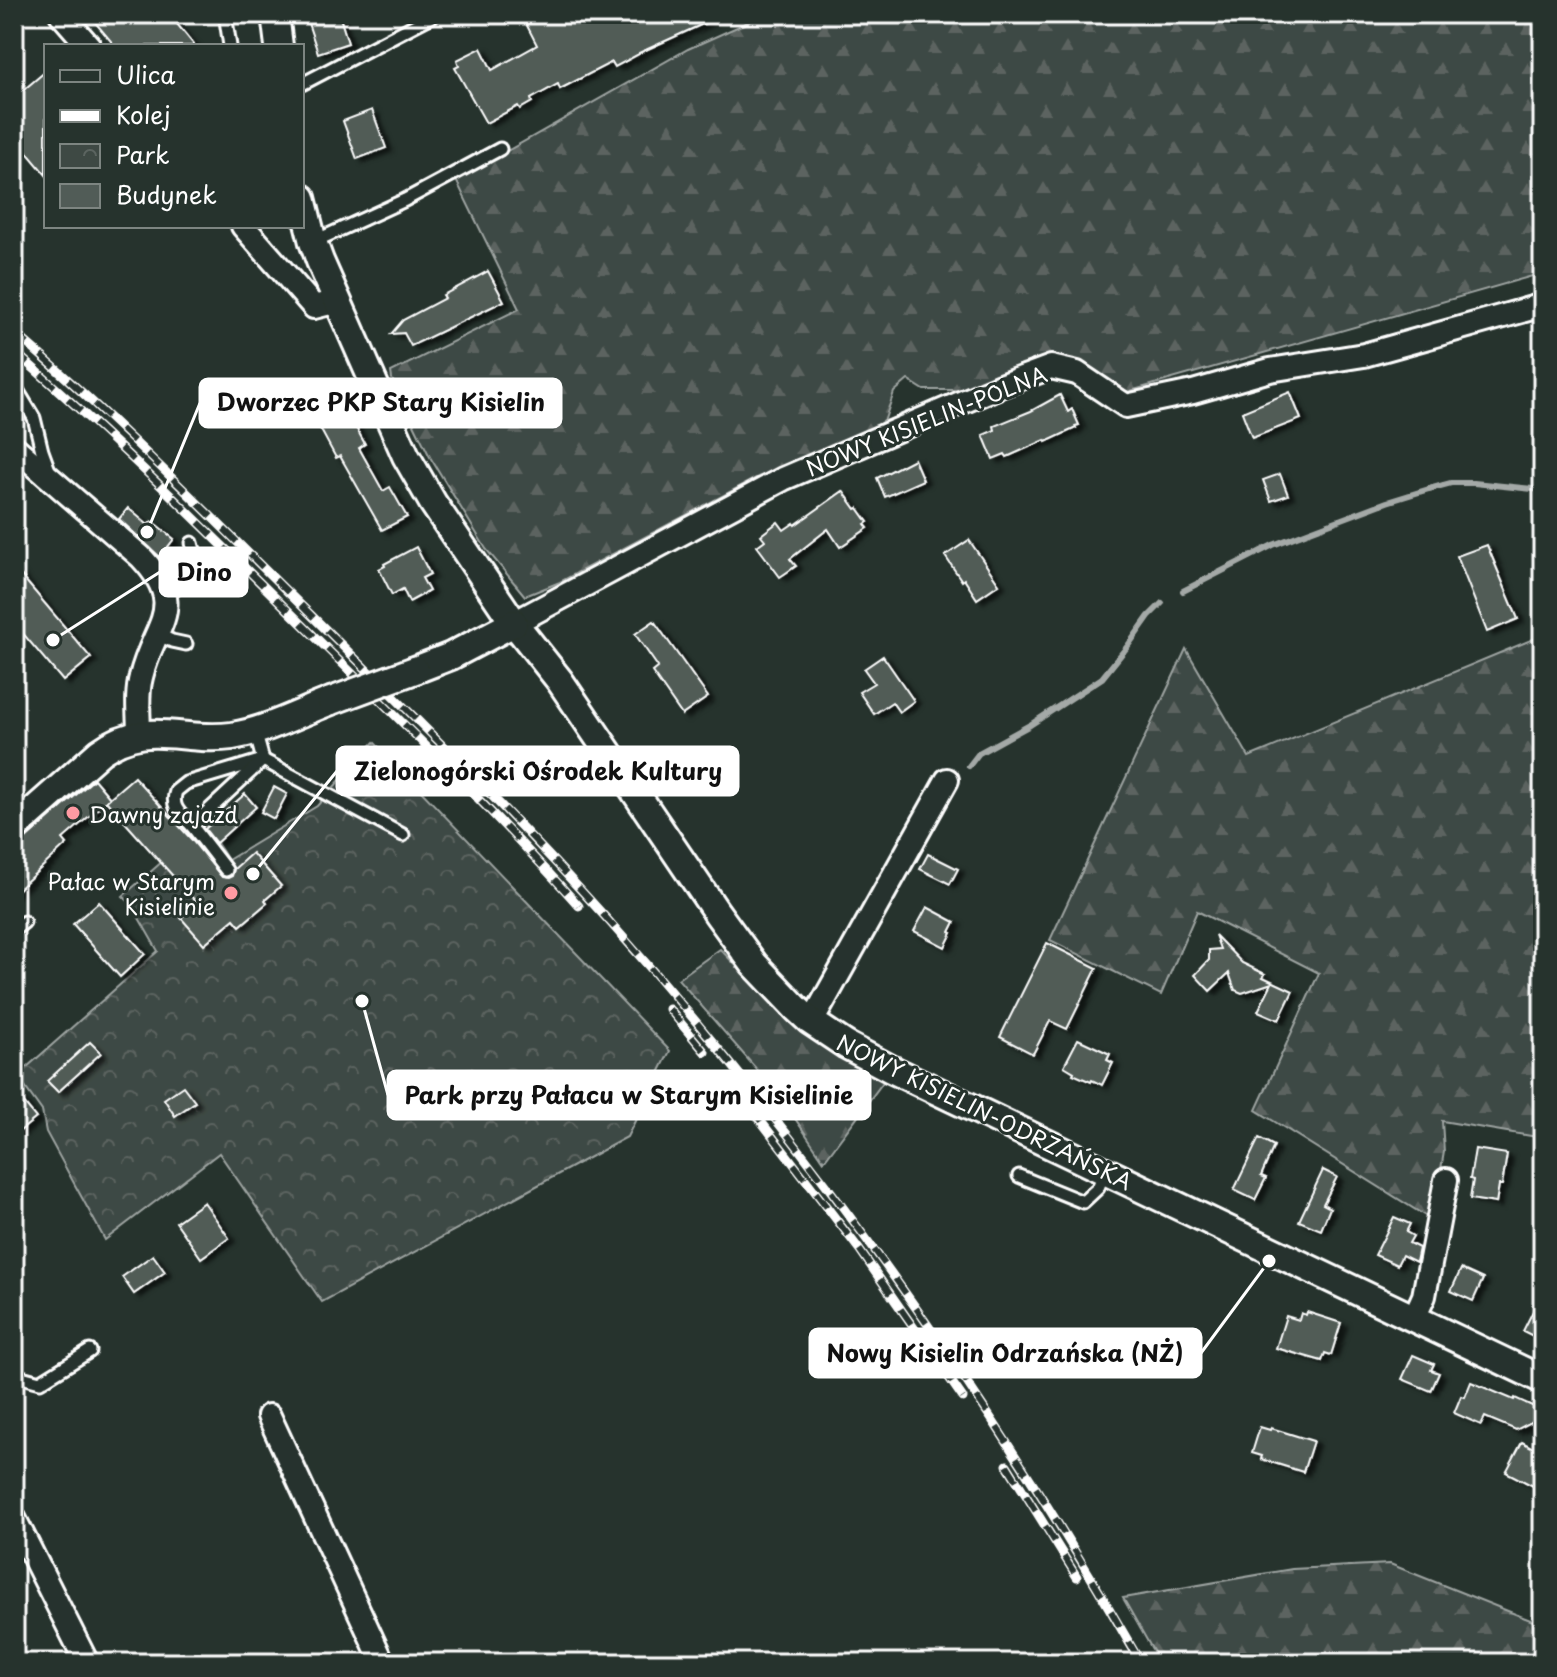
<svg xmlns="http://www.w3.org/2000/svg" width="1557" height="1677" viewBox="0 0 1557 1677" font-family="'Playpen Sans',sans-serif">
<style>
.forest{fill:url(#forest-firs);stroke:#9ea4a2;stroke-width:2}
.park{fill:url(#park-crowns);stroke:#9ea4a2;stroke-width:2}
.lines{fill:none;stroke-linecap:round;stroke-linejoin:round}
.stream{stroke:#a4a9a7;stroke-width:6}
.building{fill:#515c57;stroke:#fff;stroke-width:2;filter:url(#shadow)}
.service-casing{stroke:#fff;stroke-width:17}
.minor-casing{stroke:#fff;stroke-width:28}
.tertiary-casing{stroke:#fff;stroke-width:32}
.service{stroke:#26332d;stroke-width:11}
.minor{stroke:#26332d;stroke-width:22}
.tertiary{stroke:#26332d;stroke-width:26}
.rail-casing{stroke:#fff;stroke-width:9}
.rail{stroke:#26332d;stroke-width:6;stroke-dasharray:18;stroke-linecap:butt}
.tertiary-bridge-casing{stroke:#fff;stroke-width:32;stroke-linecap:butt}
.tertiary-bridge{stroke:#26332d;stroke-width:26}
.poi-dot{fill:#ff9aa2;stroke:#26332d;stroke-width:3}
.labels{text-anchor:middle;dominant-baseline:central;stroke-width:6;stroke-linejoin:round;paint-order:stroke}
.street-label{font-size:22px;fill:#fff;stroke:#26332d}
.poi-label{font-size:22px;fill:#fff;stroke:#26332d;text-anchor:start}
.leader{fill:none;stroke:#fff;stroke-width:3}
.callout-dot{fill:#fff;stroke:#26332d;stroke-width:3}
.callout{fill:#fff;stroke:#fff;stroke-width:3}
.callout-label{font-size:24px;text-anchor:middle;font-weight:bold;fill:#111}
</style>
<defs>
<pattern id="forest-firs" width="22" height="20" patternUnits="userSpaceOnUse" patternTransform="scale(2)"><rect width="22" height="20" fill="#3e4944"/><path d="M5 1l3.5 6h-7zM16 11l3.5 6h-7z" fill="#5b6460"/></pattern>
<pattern id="park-crowns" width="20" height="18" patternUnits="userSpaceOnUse" patternTransform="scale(2)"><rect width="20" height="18" fill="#3e4944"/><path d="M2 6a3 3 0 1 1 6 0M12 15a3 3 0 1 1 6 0" fill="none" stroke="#5b6460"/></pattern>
<filter id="shadow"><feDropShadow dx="6" dy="3.5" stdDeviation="2" flood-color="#0009"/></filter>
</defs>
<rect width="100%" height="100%" fill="#26332d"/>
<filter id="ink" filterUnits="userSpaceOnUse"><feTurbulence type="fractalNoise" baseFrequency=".0125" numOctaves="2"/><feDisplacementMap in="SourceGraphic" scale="16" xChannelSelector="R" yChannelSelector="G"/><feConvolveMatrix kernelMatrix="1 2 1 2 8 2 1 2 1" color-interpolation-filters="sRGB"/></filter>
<g filter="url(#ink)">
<g class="forest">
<polygon points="766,14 1543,14 1543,273 1127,392 1116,388 1010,372 958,390 924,390 908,380 894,392 885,419 869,433 758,477 560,582 525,596 486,549 430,457 392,379 391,372 519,309 456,180 688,49"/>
<polygon points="1543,635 1543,1138 1442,1121 1444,1152 1432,1220 1256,1110 1319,973 1197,911 1161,995 1050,940 1186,649 1249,757"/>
<polygon points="720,949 771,1002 817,1042 886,1078 824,1161 779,1095 678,979"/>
<polygon points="1390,1564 1543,1625 1543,1663 1160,1663 1123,1598 1292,1569"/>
</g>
<polygon class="park" points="374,742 670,1051 627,1137 322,1302 219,1153 105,1240 46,1132 42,1111 17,1076 158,951 131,904 123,896 205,824 228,860 317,806"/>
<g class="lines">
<g class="stream">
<polyline points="1183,591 1273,545 1387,502 1429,489 1451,483 1474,483 1543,490"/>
<polyline points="969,766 979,753 1030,725 1102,678 1127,647 1149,616 1162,603"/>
</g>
</g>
<g class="building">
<polygon points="88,14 169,14 195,46 115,46"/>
<polygon points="305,14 339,14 348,43 318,53"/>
<polygon points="521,14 725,14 639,53 639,54 615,67 612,62 560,89 558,84 531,99 532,102 520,109 518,106 486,123 455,68 459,66 457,60 481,48 492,70 537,45"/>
<polygon points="46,71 46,175 14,137 14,98"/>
<polygon points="372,110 386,148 357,159 343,121"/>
<polygon points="488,271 504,301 411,346 404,333 391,334 403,320 445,298 443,295"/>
<polygon points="1290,392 1301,419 1252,438 1242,412"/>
<polygon points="1060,395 1068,412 1072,409 1079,425 1075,426 1076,428 1046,442 1045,440 1007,457 1005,454 993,459 983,435 995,430 994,426 1031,411"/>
<polygon points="344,406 365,444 359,448 383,491 390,487 407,517 382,530 340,456 336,458 316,421"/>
<polygon points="914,459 923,480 885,497 877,478"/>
<polygon points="1280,474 1288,495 1271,501 1263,480"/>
<polygon points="843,491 856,509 858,508 868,522 865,524 868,528 840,547 828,529 790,559 796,566 780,577 757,546 765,540 761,535 778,522 784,530 794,523 795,525"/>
<polygon points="128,508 148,525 152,521 174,539 160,557 119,519"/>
<polygon points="969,540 999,584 977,599 964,579 962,581 945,556"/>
<polygon points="1487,545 1518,619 1487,632 1457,556"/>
<polygon points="416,547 430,574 422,578 429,591 409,602 403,589 392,595 379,569 385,566 384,564"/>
<polygon points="14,567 91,658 63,681 14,623"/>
<polygon points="654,621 708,697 682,715 652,672 658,667 635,634"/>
<polygon points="883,656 914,701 899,712 892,702 874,714 859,692 874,683 864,669"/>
<polygon points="134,777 192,840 222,877 228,878 232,876 234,869 252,853 281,886 265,900 267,903 240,926 234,919 204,944 181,918 197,903 106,801"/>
<polygon points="94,779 110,798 63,839 67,844 14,893 14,847 25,840"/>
<polygon points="274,787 287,794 274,819 261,812"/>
<polygon points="245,794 256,807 216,843 205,829"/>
<polygon points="928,854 958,869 950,884 920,869"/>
<polygon points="99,902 145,954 120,977 73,924"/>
<polygon points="927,907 955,922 950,932 952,933 945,947 914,931"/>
<polygon points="1215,935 1242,963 1265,974 1263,977 1293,991 1279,1020 1258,1011 1272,983 1242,993 1235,990 1229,973 1210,991 1195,975 1209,960 1209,950 1220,949"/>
<polygon points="1047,943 1097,968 1067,1029 1050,1021 1033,1054 1000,1037"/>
<polygon points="1078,1039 1110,1054 1107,1060 1113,1063 1102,1085 1092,1080 1091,1082 1073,1074 1074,1072 1064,1066"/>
<polygon points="90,1042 101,1053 58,1092 47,1081"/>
<polygon points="183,1086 195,1102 175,1116 164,1099"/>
<polygon points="14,1091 36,1118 14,1136"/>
<polygon points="1259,1138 1274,1146 1261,1176 1266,1178 1255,1200 1234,1190"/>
<polygon points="1475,1149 1507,1154 1502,1185 1499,1185 1496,1203 1470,1199 1473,1180 1470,1179"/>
<polygon points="1323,1170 1337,1177 1323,1204 1330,1208 1321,1230 1299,1221"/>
<polygon points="204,1202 229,1238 201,1258 176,1222"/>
<polygon points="1394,1217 1410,1224 1406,1232 1413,1236 1409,1243 1419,1248 1416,1262 1402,1255 1397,1265 1375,1255"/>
<polygon points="153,1255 165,1272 134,1294 122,1277"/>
<polygon points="1461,1269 1483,1279 1473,1301 1451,1291"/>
<polygon points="1543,1291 1543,1341 1523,1331"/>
<polygon points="1307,1312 1341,1323 1331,1355 1325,1353 1322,1361 1276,1348 1286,1316 1299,1320 1301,1313 1306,1315"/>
<polygon points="1413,1355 1434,1364 1431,1370 1439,1373 1431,1391 1402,1379"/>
<polygon points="1471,1382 1514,1400 1515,1398 1543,1411 1543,1416 1516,1430 1485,1417 1481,1425 1454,1413 1461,1396 1465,1397"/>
<polygon points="1260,1427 1270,1430 1271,1428 1313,1441 1303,1472 1261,1459 1262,1456 1252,1453"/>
<polygon points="1522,1442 1543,1453 1543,1491 1506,1472"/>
</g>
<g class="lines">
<g class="service-casing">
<g id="service">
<polyline points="225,14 230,46"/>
<polyline points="302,84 436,14"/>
<polyline points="313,242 405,200 500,149"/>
<polyline points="14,385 34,418 42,451 50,473"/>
<polyline points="166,598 192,572 197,561 192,543"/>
<polyline points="157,634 172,641 186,644"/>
<path d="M192 826C181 814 170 808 176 791L186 783 263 760 403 835"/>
<polyline points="226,870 192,826 263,760 255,731"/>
<polyline points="14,930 24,922"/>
<polyline points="1019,1176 1083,1202 1098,1188 1105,1171"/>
<polyline points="14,1375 40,1382 90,1351"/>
</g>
</g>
<g class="minor-casing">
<g id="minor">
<polyline points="61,14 89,46"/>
<polyline points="243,226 314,307 338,301"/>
<path d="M14 447 141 557C189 608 154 623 141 677 136 695 139 716 139 734"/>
<polyline points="514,623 783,479 1000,386 1051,367 1077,373 1126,406 1193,392 1270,370 1364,355 1543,305"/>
<polyline points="810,1021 818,1011 947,780"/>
<polyline points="1414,1318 1424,1296 1446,1180"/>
<polyline points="269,1416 383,1663"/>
<polyline points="14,1518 87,1663"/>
</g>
</g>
<g class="tertiary-casing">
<g id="tertiary">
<polyline points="275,14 279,46"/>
<polyline points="302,198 313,242 320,261 406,456 433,503 514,623 560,681 717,913 754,964 797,1009 810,1021 846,1045 891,1069 1543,1380"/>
<polyline points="415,670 451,656 514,623"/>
<path d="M14 828 100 752C147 718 181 743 232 736 266 731 299 713 331 701"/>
</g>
</g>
<use href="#service" class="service"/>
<use href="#minor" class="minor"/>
<use href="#tertiary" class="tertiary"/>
<g class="rail-casing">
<g id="rail">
<path d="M14 332C117 420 211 517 307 611 410 712 512 813 608 920 812 1148 990 1398 1141 1663"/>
<path d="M14 351C116 440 212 535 308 630 400 720 493 810 579 906"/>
<polyline points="669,1009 705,1052"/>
<polyline points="750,1107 859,1249 963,1398"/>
<polyline points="1007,1465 1077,1577"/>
</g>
</g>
<use href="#rail" class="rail"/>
<g class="tertiary-bridge-casing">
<polyline id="tertiary-bridge" points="331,701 415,670"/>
</g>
<use href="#tertiary-bridge" class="tertiary-bridge"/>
</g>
</g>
<g class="poi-dot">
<circle cx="73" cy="813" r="8"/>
<circle cx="231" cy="893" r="8"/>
</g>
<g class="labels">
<g class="street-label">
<text transform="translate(926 420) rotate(-22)">NOWY KISIELIN-POLNA</text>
<text transform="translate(985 1111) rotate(26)">NOWY KISIELIN-ODRZAŃSKA</text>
</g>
<g class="poi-label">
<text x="89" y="813">Dawny zajazd</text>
<text x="215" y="880" text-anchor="end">Pałac w Starym<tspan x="215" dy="25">Kisielinie</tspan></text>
</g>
</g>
<path class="leader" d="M147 532L200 403M53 640L160 572M253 874L337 771M362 1001L388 1095M1269 1261L1201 1353"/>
<g class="callout-dot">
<circle cx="147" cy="532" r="8"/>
<circle cx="53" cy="640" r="8"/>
<circle cx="253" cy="874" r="8"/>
<circle cx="362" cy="1001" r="8"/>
<circle cx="1269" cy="1261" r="8"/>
</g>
<g class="callout">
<rect x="200" y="379" width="361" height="48" rx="8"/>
<rect x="160" y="548" width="87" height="48" rx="8"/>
<rect x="337" y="747" width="401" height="48" rx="8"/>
<rect x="388" y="1071" width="482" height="48" rx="8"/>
<rect x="810" y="1329" width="391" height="48" rx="8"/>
</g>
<g class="callout-label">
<text x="381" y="411">Dworzec PKP Stary Kisielin</text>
<text x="204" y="581">Dino</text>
<text x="538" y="780">Zielonogórski Ośrodek Kultury</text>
<text x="629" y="1104">Park przy Pałacu w Starym Kisielinie</text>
<text x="1005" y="1362">Nowy Kisielin Odrzańska (NŻ)</text>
</g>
<rect width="1557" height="1677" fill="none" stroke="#26332d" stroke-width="48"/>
<rect x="24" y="24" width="1509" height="1629" fill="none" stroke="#fff" stroke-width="3" filter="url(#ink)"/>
<rect x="44" y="44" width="260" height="184" fill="#26332d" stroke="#7d8581" stroke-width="2"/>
<rect x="60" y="70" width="40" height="12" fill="#26332d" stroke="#7d8581" stroke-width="2"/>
<text x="116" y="84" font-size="24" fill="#ffffff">Ulica</text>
<rect x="60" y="110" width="40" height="12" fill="#ffffff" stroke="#7d8581" stroke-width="2"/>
<text x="116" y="124" font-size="24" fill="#ffffff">Kolej</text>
<rect x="60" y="144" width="40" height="24" fill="url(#park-crowns)" stroke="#7d8581" stroke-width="2"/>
<text x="116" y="164" font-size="24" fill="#ffffff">Park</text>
<rect x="60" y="184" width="40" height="24" fill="#515c57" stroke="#7d8581" stroke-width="2"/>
<text x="116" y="204" font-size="24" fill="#ffffff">Budynek</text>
</svg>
